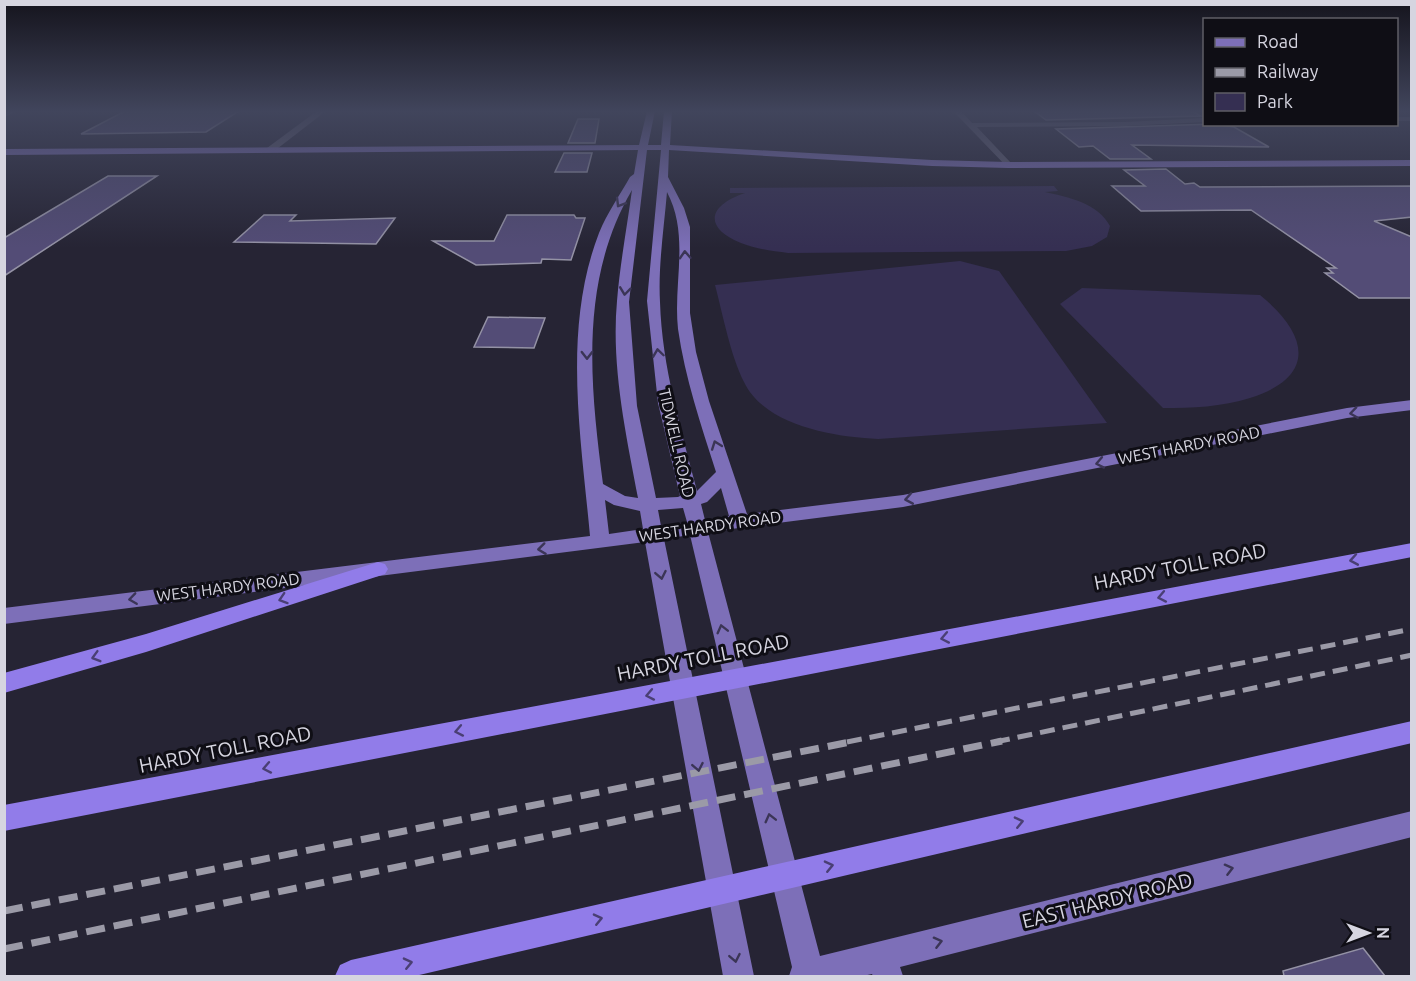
<svg xmlns="http://www.w3.org/2000/svg" width="1416" height="981" viewBox="0 0 1416 981" font-family="Ubuntu,sans-serif">
<style>
.green{fill:#352f52}
.building{fill:#534c76;stroke:#9492a5;stroke-width:1.5}
.lines{fill:none;stroke-linecap:round;stroke-linejoin:round}
.minor{fill:#5e5c6f;fill-rule:evenodd}
.major{fill:#7d6fb8;fill-rule:evenodd}
.highway{fill:#917ce9;fill-rule:evenodd}
.rail-far1{stroke:#9b9aa7;stroke-width:5;stroke-dasharray:15 8;stroke-linecap:butt}
.rail{stroke:#9b9aa7;stroke-width:7;stroke-dasharray:19 9;stroke-linecap:butt}
.oneway{stroke:#3b3556}
.oneway2{stroke:#4a3f74}
.labels{text-anchor:middle;dominant-baseline:central;stroke-width:6;stroke-linejoin:round;paint-order:stroke}
.street-label{font-size:16px;fill:#d6d5e0;stroke:#0f0e15}
.near-street-label{font-size:20px;fill:#d6d5e0;stroke:#0f0e15}
</style>
<rect width="100%" height="100%" fill="#262434"/>
<g class="green">
<path d="M1054 186 1058 191 1045 192C1068 197 1098 203 1110 226L1107 237 1092 246 1066 251 788 253C772 251 756 249 741 243 702 227 709 205 745 193H730V188Z"/>
<path d="M960 261 999 271 1107 423 878 439C834 437 765 426 744 382 730 354 723 315 715 285Z"/>
<path d="M1082 288 1260 295C1307 333 1319 376 1250 398 1222 407 1192 408 1163 408L1060 304Z"/>
</g>
<g class="building">
<polygon points="125,111 239,111 206,132 81,134"/>
<polygon points="1034,111 1192,111 1201,116 1046,120"/>
<polygon points="578,119 599,119 595,143 568,143"/>
<polygon points="1215,124 1234,127 1269,147 1132,145 1151,159 1110,159 1093,146 1079,147 1056,129"/>
<polygon points="564,153 592,153 587,172 555,172"/>
<polygon points="1166,169 1185,184 1194,183 1200,187 1412,186 1412,217 1374,221 1412,237 1412,298 1359,298 1325,273 1333,273 1327,268 1336,268 1251,210 1141,211 1112,186 1145,186 1124,170"/>
<polygon points="108,176 157,176 4,276 4,238"/>
<polygon points="264,215 296,215 290,221 395,218 376,244 234,242"/>
<polygon points="507,215 574,215 576,218 585,218 571,260 542,259 541,263 476,265 433,241 494,241"/>
<polygon points="488,317 545,318 534,348 474,347"/>
<polygon points="1363,948 1385,976 1284,976 1283,971"/>
</g>
<g class="lines">
<g class="minor">
<polygon points="8,111 19,111 4,117 4,112"/>
<polygon points="317,111 326,111 273,152 267,152 267,148"/>
<polygon points="953,111 961,111 972,123 1125,122 1204,118 1204,122 1125,126 977,127 1011,163 1011,167 1008,168"/>
<rect x="1396" y="117" width="16" height="4"/>
</g>
<path class="major" d="M647 111H655L648 145H661L664 111H672L670 145 932 160 1008 162 1412 160V166L1008 168 932 166 669 150 668 177 684 208 690 227V313L696 352 709 401 747 514 903 495 1347 408 1412 400V410L1347 418 903 507 708 532 820 956 1412 811V837L900 967 903 976H873L872 974 863 976H789L792 967 690 535 664 539 754 976H723L645 542 4 624V608L590 536C581 437 562 329 599 233 607 213 620 195 630 177L634 174 638 150 4 155V149L639 145ZM647 150H661L647 301 658 403 680 496 678 497 656 498 637 406 629 302ZM632 190C627 227 620 264 617 301 611 366 626 434 638 498L625 496 603 484C590 384 579 281 632 190ZM667 192C690 236 673 282 678 329 685 378 701 425 716 472L697 491C681 429 662 367 660 302 658 266 664 228 667 192ZM721 488 729 516 705 520 701 504 707 502ZM605 500 614 505 640 511 643 529 609 534ZM683 508 687 522 661 526 658 510Z"/>
<g class="highway">
<polygon points="1412,543 1412,557 4,831 4,805"/>
<polygon points="378,562 385,564 388,569 385,574 146,652 4,693 4,673 146,634"/>
<polygon points="1412,721 1412,743 415,976 335,976 340,965 351,960"/>
</g>
<g class="rail-far1">
<polyline points="847,742 1412,629"/>
<polyline points="995,742 1412,655"/>
</g>
<g class="rail">
<polyline points="4,911 855,741"/>
<polyline points="4,949 1002,741"/>
</g>
</g>
<defs><path id="oneway-chevron" d="M-2-3.5L2.5 0L-2 3.5" fill="none" stroke-width="1.6" stroke-linecap="round" stroke-linejoin="round" transform="scale(1.5)"/></defs>
<g class="oneway">
<use href="#oneway-chevron" transform="translate(620 203) rotate(121)"/>
<use href="#oneway-chevron" transform="translate(685 255) rotate(-93)"/>
<use href="#oneway-chevron" transform="translate(625 291) rotate(97)"/>
<use href="#oneway-chevron" transform="translate(658 353) rotate(-98)"/>
<use href="#oneway-chevron" transform="translate(587 355) rotate(90)"/>
<use href="#oneway-chevron" transform="translate(1354 413) rotate(172)"/>
<use href="#oneway-chevron" transform="translate(716 445) rotate(-110)"/>
<use href="#oneway-chevron" transform="translate(1100 463) rotate(169)"/>
<use href="#oneway-chevron" transform="translate(909 499) rotate(170)"/>
<use href="#oneway-chevron" transform="translate(542 549) rotate(173)"/>
<use href="#oneway-chevron" transform="translate(661 575) rotate(79)"/>
<use href="#oneway-chevron" transform="translate(133 599) rotate(172)"/>
<use href="#oneway-chevron" transform="translate(722 629) rotate(-104)"/>
<use href="#oneway-chevron" transform="translate(698 767) rotate(79)"/>
<use href="#oneway-chevron" transform="translate(770 818) rotate(-104)"/>
<use href="#oneway-chevron" transform="translate(1229 869) rotate(-14)"/>
<use href="#oneway-chevron" transform="translate(938 942) rotate(-14)"/>
<use href="#oneway-chevron" transform="translate(735 958) rotate(79)"/>
</g>
<g class="oneway2">
<use href="#oneway-chevron" transform="translate(1354 560) rotate(170)"/>
<use href="#oneway-chevron" transform="translate(1162 597) rotate(169)"/>
<use href="#oneway-chevron" transform="translate(283 599) rotate(162)"/>
<use href="#oneway-chevron" transform="translate(945 638) rotate(169)"/>
<use href="#oneway-chevron" transform="translate(96 657) rotate(164)"/>
<use href="#oneway-chevron" transform="translate(650 695) rotate(169)"/>
<use href="#oneway-chevron" transform="translate(459 731) rotate(169)"/>
<use href="#oneway-chevron" transform="translate(267 768) rotate(169)"/>
<use href="#oneway-chevron" transform="translate(1019 822) rotate(-13)"/>
<use href="#oneway-chevron" transform="translate(829 866) rotate(-13)"/>
<use href="#oneway-chevron" transform="translate(598 919) rotate(-13)"/>
<use href="#oneway-chevron" transform="translate(408 963) rotate(-13)"/>
</g>
<linearGradient id="sky" x2="0" y2="1"><stop stop-color="#15141d"/><stop offset="0.45" stop-color="#41455c"/><stop offset="1" stop-color="#41455c" stop-opacity="0"/></linearGradient>
<rect width="1416" height="248" fill="url(#sky)"/>
<g class="labels">
<g class="street-label">
<text transform="translate(677 443) rotate(77)">TIDWELL ROAD</text>
<text transform="translate(1189 445) rotate(-11)">WEST HARDY ROAD</text>
<text transform="translate(710 526) rotate(-8)">WEST HARDY ROAD</text>
<text transform="translate(228 587) rotate(-7)">WEST HARDY ROAD</text>
</g>
<g class="near-street-label">
<text transform="translate(1180 566) rotate(-11)">HARDY TOLL ROAD</text>
<text transform="translate(703 657) rotate(-11)">HARDY TOLL ROAD</text>
<text transform="translate(225 749) rotate(-11)">HARDY TOLL ROAD</text>
<text transform="translate(1107 900) rotate(-14)">EAST HARDY ROAD</text>
</g>
</g>
<rect width="1416" height="981" fill="none" stroke="#d6d5e0" stroke-width="12"/>
<rect x="1203" y="18" width="195" height="108" fill="#0f0e15" stroke="#5f5e66" stroke-width="1.5"/>
<rect x="1215" y="38" width="30" height="9" fill="#7d6fb8" stroke="#5f5e66" stroke-width="1.5"/>
<text x="1257" y="48" font-size="18" fill="#d6d5e0">Road</text>
<rect x="1215" y="68" width="30" height="9" fill="#9b9aa7" stroke="#5f5e66" stroke-width="1.5"/>
<text x="1257" y="78" font-size="18" fill="#d6d5e0">Railway</text>
<rect x="1215" y="93" width="30" height="18" fill="#352f52" stroke="#5f5e66" stroke-width="1.5"/>
<text x="1257" y="108" font-size="18" fill="#d6d5e0">Park</text>
<g transform="translate(1368 933) rotate(90)" stroke="#0f0e15" stroke-width="4.5" paint-order="stroke">
<path d="M0-4.5L10 22L0 15L-10 22Z" fill="#d6d5e0"/>
<text y="-9" font-size="16" font-weight="bold" text-anchor="middle" fill="#d6d5e0">N</text>
</g>
</svg>
